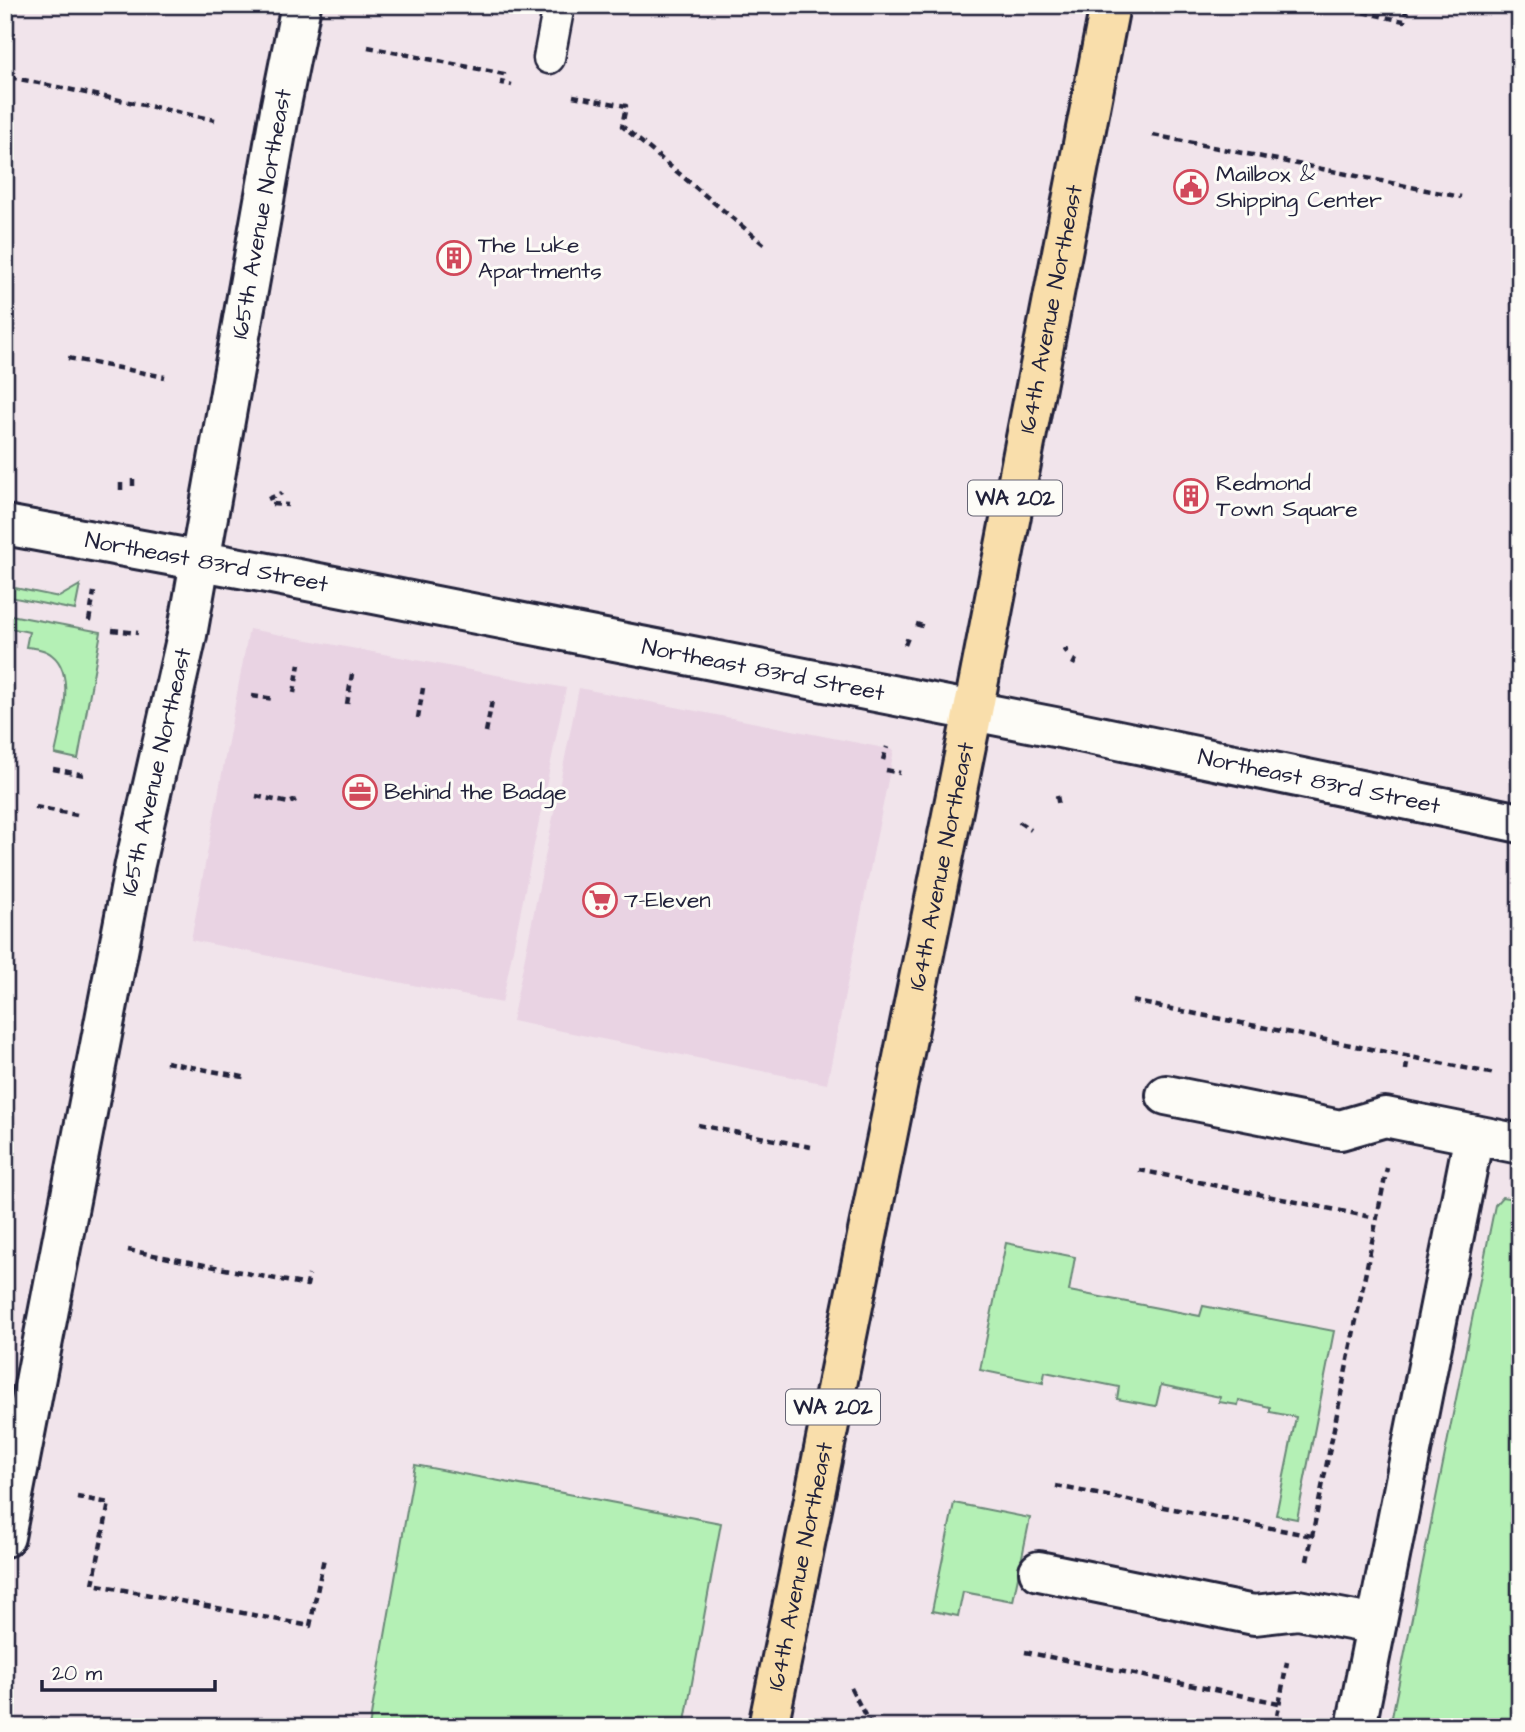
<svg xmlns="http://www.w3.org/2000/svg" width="1525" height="1732" viewBox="0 0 1525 1732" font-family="'Architects Daughter',sans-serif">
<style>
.built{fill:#e9d3e3}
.green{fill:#b4f0b5;stroke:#6b8978;stroke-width:2}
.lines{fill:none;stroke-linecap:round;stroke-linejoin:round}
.service-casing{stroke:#22223b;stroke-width:35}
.minor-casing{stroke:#22223b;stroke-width:44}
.tertiary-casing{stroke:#22223b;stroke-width:44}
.primary-casing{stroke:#22223b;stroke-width:44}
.path{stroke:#22223b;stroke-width:4.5;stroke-dasharray:7 5;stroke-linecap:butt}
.service{stroke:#fdfcf7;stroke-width:30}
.minor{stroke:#fdfcf7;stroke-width:38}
.tertiary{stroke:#fdfcf7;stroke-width:38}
.primary{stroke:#f9deab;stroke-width:38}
.labels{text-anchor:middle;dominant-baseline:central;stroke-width:6;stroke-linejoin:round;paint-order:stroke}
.shield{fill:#fdfcf7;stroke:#646373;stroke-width:2}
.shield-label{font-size:21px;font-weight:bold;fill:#22223b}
.poi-label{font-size:23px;fill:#22223b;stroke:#fdfcf7;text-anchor:start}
.street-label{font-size:23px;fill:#22223b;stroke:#fdfcf7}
</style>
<rect width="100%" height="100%" fill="#f1e4eb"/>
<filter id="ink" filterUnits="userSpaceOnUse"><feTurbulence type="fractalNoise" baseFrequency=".0143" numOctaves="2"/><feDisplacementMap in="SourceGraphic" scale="14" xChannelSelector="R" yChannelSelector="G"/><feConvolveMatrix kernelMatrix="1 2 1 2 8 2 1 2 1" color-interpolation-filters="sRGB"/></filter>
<g filter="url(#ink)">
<g class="built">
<polygon points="249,629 566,688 502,1003 191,940"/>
<polygon points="579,688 894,750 827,1084 512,1021"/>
</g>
<g class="green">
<polygon points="80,585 75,610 5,596 5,586 59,597"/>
<path d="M5 614 101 632 78 759 55 754C60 729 77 674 52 655 45 649 35 648 26 647L29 632 5 627Z"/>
<polygon points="1502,1197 1520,1200 1520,1717 1518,1727 1390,1727 1495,1205"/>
<polygon points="1006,1243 1075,1257 1069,1291 1200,1316 1203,1306 1334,1331 1297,1519 1276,1515 1296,1417 1270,1412 1270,1407 1239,1400 1238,1405 1219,1402 1220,1397 1161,1385 1156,1406 1117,1399 1119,1387 1045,1372 1043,1383 980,1370"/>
<polygon points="415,1465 721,1523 684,1727 369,1727"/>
<polygon points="954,1503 1030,1518 1013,1601 963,1592 958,1616 932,1611"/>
</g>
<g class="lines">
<g class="service-casing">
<polyline id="service" points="549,58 559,5"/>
</g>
<g class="minor-casing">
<g id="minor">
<polyline points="1166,1095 1340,1130 1385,1117 1520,1144"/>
<path id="s1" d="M5 1537 135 864 187 635 280 110 301 5"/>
<polyline points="1039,1571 1254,1615 1298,1610 1376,1625"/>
<polyline points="1356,1727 1474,1135"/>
</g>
</g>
<g class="tertiary-casing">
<g id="tertiary">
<path id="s2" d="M5 525 262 572 1065 729 1520 823"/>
</g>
</g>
<g class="primary-casing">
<g id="primary">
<path id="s3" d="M768 1727 973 711 1110 5"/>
</g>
</g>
<g class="path">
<polyline points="1328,5 1404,21 1407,5"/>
<polyline points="368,47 504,74 502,83 512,85"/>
<polyline points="10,77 215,120"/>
<polyline points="573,96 626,106 622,126 766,246"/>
<polyline points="1153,135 1461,197"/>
<polyline points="68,358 165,377"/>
<polyline points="133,486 133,475"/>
<polyline points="121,490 121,479"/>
<polyline points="268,499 282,493"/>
<polyline points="272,504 288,505"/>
<polyline points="89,621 94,592"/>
<polyline points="916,624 925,627"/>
<polyline points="112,630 138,633"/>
<polyline points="905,645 909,635"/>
<polyline points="1064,652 1068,649"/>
<polyline points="1073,665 1076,659"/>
<polyline points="294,693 299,664"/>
<polyline points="252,696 275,699"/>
<polyline points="347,704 352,674"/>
<polyline points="418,718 423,688"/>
<polyline points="486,732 492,701"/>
<polyline points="883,760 887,747"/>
<polyline points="53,769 84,775"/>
<polyline points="886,770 900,773"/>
<polyline points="256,796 289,803 296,800"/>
<polyline points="1057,796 1059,806"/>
<polyline points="35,807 77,815"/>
<polyline points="1019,822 1031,830"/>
<polyline points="1132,1001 1495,1074"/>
<polyline points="166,1062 248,1078"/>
<polyline points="1406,1070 1408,1056"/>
<polyline points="698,1125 811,1147"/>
<polyline points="1139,1170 1376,1218"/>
<polyline points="128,1250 307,1285 309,1275"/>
<polyline points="1056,1486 1312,1536"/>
<polyline points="77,1497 109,1503 93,1584 310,1626 324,1558"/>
<polyline points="1307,1561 1387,1168"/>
<polyline points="1025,1652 1279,1703"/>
<polyline points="851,1688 871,1727"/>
<polyline points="1275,1727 1287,1662"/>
</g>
<use href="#service" class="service"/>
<use href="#minor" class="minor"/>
<use href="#tertiary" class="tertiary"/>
<use href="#primary" class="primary"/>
</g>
</g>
<defs>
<g id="civic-ring" transform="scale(1.75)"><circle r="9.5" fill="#fdfcf7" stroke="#d1495b" stroke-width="1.5"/><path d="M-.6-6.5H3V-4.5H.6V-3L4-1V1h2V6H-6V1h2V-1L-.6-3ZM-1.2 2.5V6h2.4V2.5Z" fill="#d1495b"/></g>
<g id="building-ring" transform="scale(1.75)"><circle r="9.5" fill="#fdfcf7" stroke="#d1495b" stroke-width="1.5"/><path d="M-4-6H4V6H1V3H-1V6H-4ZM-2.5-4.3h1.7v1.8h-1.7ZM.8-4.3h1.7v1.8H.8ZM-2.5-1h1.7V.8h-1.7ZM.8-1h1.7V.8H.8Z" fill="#d1495b"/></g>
<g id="office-ring" transform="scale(1.75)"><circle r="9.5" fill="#fdfcf7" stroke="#d1495b" stroke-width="1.5"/><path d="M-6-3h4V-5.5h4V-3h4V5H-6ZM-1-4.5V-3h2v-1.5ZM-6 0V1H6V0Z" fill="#d1495b"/></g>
<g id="supermarket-ring" transform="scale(1.75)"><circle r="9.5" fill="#fdfcf7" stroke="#d1495b" stroke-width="1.5"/><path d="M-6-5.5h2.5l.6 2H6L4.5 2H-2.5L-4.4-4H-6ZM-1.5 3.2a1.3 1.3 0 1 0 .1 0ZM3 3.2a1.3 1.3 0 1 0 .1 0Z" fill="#d1495b"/></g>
</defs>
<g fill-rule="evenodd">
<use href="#civic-ring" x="1191" y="187"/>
<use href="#building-ring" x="454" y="258"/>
<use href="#building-ring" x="1191" y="496"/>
<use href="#office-ring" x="360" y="792"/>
<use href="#supermarket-ring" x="600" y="900"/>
</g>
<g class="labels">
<g class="shield">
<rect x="968" y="480.5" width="94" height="35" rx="5"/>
<rect x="786" y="1389.5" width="94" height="35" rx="5"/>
</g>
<g class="shield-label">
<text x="1015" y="498">WA 202</text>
<text x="833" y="1407">WA 202</text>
</g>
<g class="poi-label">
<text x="1216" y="174">Mailbox &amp;<tspan x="1216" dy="26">Shipping Center</tspan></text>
<text x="478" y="245">The Luke<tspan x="478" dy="26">Apartments</tspan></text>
<text x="1216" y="483">Redmond<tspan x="1216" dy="26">Town Square</tspan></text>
<text x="384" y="792">Behind the Badge</text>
<text x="624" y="900">7-Eleven</text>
</g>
<g class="street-label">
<text stroke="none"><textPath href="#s1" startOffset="1348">165th Avenue Northeast</textPath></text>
<text stroke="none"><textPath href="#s3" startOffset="1446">164th Avenue Northeast</textPath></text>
<text stroke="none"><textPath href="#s2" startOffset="205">Northeast 83rd Street</textPath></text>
<text stroke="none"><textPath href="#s2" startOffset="772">Northeast 83rd Street</textPath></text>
<text stroke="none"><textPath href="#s1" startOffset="780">165th Avenue Northeast</textPath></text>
<text stroke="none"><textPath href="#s2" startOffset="1339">Northeast 83rd Street</textPath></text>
<text stroke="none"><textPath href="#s3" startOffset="878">164th Avenue Northeast</textPath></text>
<text stroke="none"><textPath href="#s3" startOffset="164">164th Avenue Northeast</textPath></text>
</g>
</g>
<rect width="1525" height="1732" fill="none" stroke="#fdfcf7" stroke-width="28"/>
<rect x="14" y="14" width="1497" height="1704" fill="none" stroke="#22223b" stroke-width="2.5" filter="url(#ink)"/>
<path d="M42 1680v10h173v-10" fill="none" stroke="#22223b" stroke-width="3.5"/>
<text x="52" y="1680" font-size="21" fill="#22223b" stroke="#fdfcf7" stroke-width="5" paint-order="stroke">20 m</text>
</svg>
